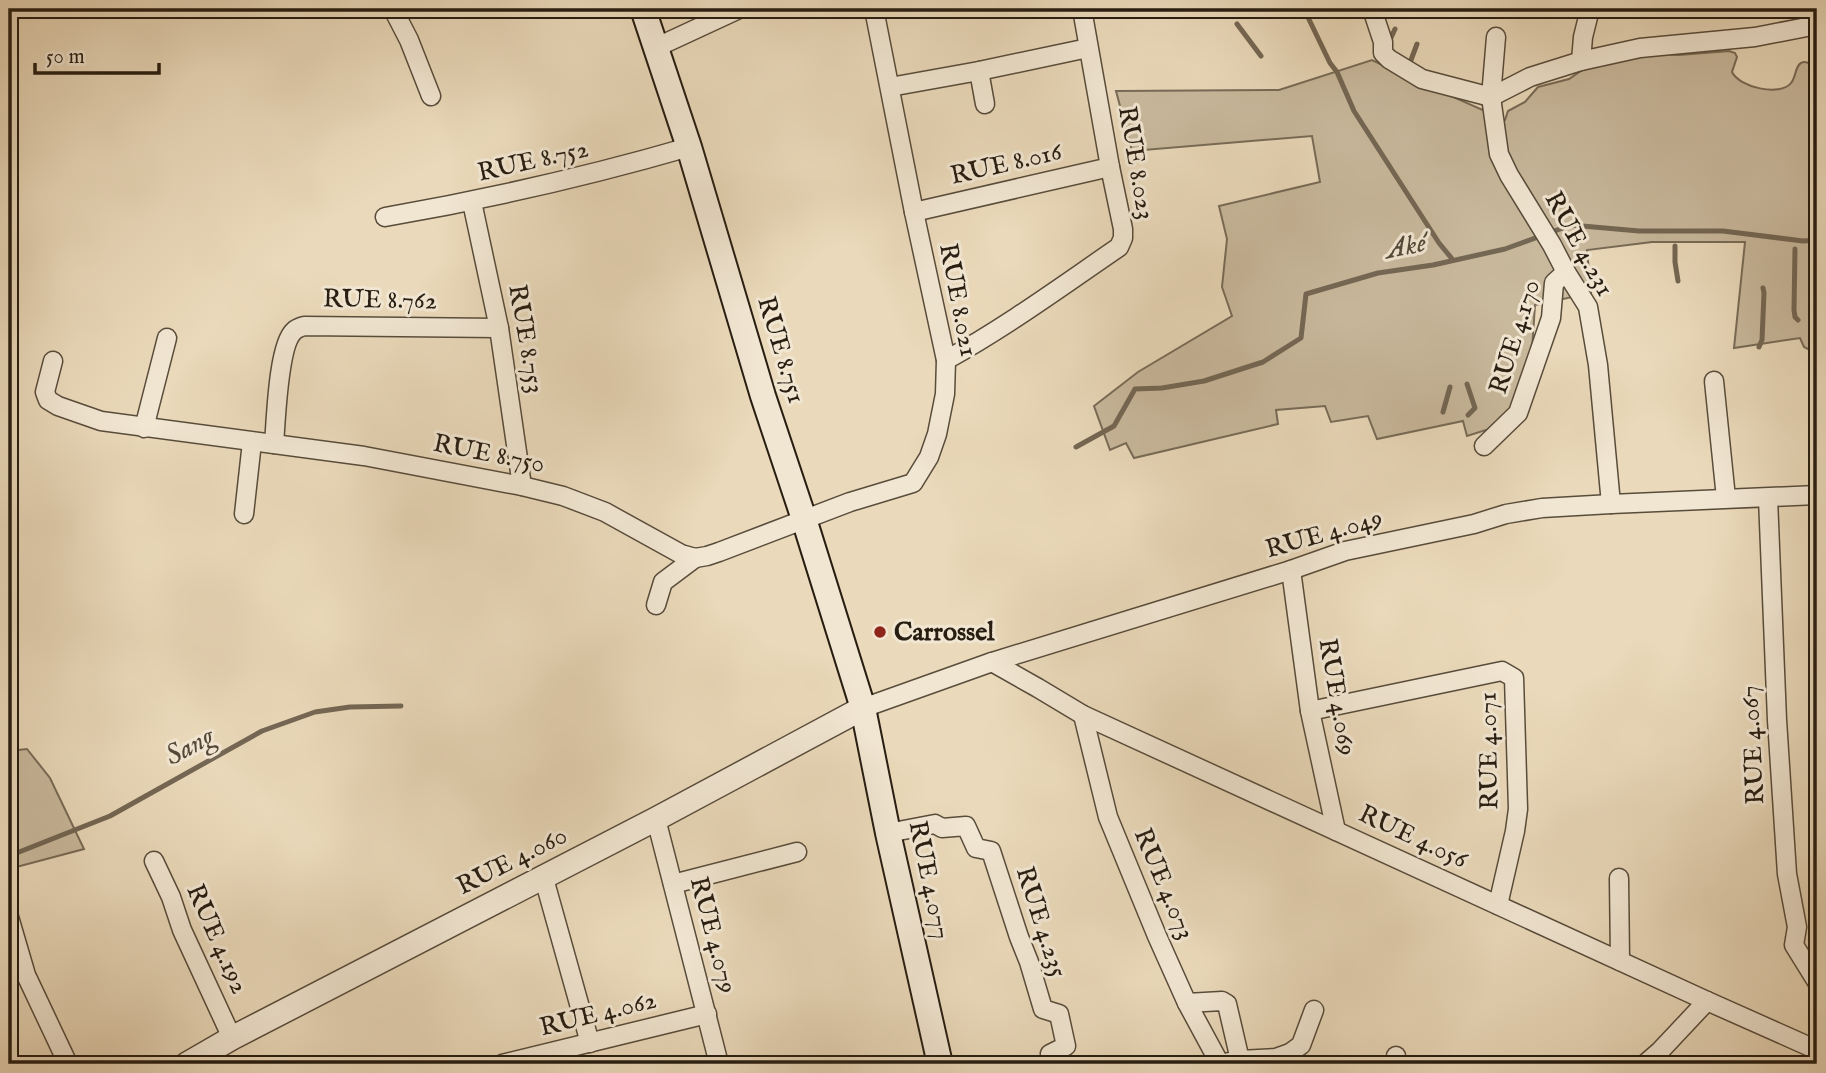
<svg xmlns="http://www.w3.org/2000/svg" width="1826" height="1073" viewBox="0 0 1826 1073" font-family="'IM FELL English',serif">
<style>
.green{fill:#c9b99d;stroke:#786b57;stroke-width:2}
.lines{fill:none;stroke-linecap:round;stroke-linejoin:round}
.stream{stroke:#746754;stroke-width:5}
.minor-casing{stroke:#584c3b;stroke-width:21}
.tertiary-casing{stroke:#584c3b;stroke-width:26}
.secondary-casing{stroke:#271d11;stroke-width:28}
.minor{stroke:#f1e6d2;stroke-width:18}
.tertiary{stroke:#f1e6d2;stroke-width:23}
.secondary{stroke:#f1e6d2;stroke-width:24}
.poi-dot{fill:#8f2418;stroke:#f1e6d2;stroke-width:2.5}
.labels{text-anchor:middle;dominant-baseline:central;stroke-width:6;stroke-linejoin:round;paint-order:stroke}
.street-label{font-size:26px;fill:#271d11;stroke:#f1e6d2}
.poi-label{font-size:26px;font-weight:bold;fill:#271d11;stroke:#f1e6d2;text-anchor:start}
.water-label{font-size:28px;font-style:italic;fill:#544838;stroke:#f1e6d2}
</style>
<rect width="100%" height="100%" fill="#ead9ba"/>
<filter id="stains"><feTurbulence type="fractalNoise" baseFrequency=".00286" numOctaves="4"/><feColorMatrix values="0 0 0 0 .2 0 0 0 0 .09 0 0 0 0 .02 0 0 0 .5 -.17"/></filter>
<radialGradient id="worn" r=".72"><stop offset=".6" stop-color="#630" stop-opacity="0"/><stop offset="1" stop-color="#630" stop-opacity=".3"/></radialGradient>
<g class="green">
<path d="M1729 51 1735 53 1737 57 1732 72C1739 87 1780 97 1791 83 1796 78 1795 66 1801 63 1809 59 1815 69 1817 75V351L1810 350 1804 347 1800 338 1734 348 1745 242H1652L1587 250 1591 293 1535 305 1528 409 1518 420 1467 436 1463 421 1377 439 1368 416 1331 422 1325 406 1276 410 1278 424 1134 458 1126 443 1110 450 1094 406 1138 372 1232 316 1222 287 1227 239 1219 206 1320 182 1312 136 1132 151 1116 91 1279 90 1372 60 1397 72 1505 120 1508 111 1525 102 1538 87 1569 79 1588 66 1602 61 1658 54 1679 55Z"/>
<polygon points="27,749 50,778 84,849 9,869 9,751"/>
</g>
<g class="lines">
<g class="stream">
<polyline points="1304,9 1330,63 1337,72 1354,111 1439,243 1453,260"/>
<polyline points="1237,24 1261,56"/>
<polyline points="1389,42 1395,29"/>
<polyline points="1408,68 1417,44"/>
<polyline points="1675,246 1675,262 1678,281"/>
<polyline points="1795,249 1794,310 1795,317 1798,320"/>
<polyline points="1759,347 1762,340 1764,293 1763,288"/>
<polyline points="1467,384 1475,408 1468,415"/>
<polyline points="1443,412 1450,387"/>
<polyline points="1076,447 1114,426 1135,389 1162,388 1204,381 1263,362 1301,338 1306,294 1378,273 1433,265 1505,249 1571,225 1639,231 1723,231 1803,241 1817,240"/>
<polyline points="9,856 110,816 262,731 315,712 350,707 401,706"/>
</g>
<g class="minor-casing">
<g id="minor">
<polyline points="393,9 409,40 431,96"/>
<polyline points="1372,9 1383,42 1383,53 1389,59 1422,79 1491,97 1530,77 1581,61 1640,48 1755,37 1817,25"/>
<polyline points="1496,37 1491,97 1499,154 1509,175 1552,245 1566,272 1588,307 1598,365 1611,504"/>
<polyline points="657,47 739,9"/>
<polyline points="1581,61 1583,37 1590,9"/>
<polyline points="979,71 985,104"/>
<polyline points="890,87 979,71 1088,48"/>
<polyline points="472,202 499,328 522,486"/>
<polyline points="914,212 1110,167"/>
<path d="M385 217C488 199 589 176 689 147"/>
<path d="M946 360C1006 327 1062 286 1119 247L1123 238V229L1110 167 1082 9"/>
<polyline points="53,361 45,392 48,400 58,406 101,421 364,456 522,486 563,496 605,512 681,554 695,558 707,556 719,552 850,502 913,483 929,457 937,434 945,394 946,360 914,212 874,9"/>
<polyline points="1714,381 1726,498"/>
<polyline points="144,428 167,338"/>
<path d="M274 444C276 421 278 345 294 331 297 328 301 327 304 326L499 328"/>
<polyline points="1484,446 1518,413 1551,318 1554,283 1566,272"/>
<polyline points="1768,498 1777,720 1787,874 1797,927 1794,945 1817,982"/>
<polyline points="244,514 252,442"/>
<polyline points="1291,570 1310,711 1336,831"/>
<polyline points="656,605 663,582 695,558"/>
<polyline points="992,662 1038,688 1083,715 1707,1001 1817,1050"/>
<polyline points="863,708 992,662 1291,570 1345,551 1474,524 1506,514 1542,508 1611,504 1817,495"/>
<polyline points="1310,711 1502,671 1514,678 1518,809 1515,831 1498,905"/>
<polyline points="1083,715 1108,817 1157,936 1187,1003 1220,1064"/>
<polyline points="656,819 719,1064"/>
<polyline points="888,833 935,824 942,828 966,826 976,848 991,851 1019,937 1029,962 1043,1009 1059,1014 1066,1046 1050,1054 1053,1064"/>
<polyline points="154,861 171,897 182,930 232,1038"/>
<polyline points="543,875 590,1043"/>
<polyline points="1619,878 1620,961"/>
<polyline points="673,884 797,852"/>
<polyline points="9,917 26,975 68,1064"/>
<polyline points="1187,1003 1222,1001 1227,1004 1240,1060"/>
<polyline points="502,1064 707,1014"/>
<polyline points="1219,1064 1240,1060 1276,1058 1290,1053 1301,1045 1314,1010"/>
<polyline points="1396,1064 1396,1056"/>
<polyline points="1645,1064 1660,1051 1707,1001"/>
</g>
</g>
<g class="tertiary-casing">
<polyline id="tertiary" points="187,1064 232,1038 656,819 863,708"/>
</g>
<g class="secondary-casing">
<polyline id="secondary" points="643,9 689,147 763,396 804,519 863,708 888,833 940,1064"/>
</g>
<use href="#minor" class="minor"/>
<use href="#tertiary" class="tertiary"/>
<use href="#secondary" class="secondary"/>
</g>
<circle class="poi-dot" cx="880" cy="632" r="7"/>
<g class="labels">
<g class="street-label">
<text transform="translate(533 161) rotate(-13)">RUE 8.752</text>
<text transform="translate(1136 163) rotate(80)">RUE 8.023</text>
<text transform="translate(1006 164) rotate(-13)">RUE 8.016</text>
<text transform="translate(1579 244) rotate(61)">RUE 4.231</text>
<text transform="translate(380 300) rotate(1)">RUE 8.762</text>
<text transform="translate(958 300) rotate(79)">RUE 8.021</text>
<text transform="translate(1515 337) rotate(-73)">RUE 4.170</text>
<text transform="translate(526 339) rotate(80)">RUE 8.753</text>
<text transform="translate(781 350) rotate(73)">RUE 8.751</text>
<text transform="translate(489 454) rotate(11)">RUE 8.750</text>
<text transform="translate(1324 534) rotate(-16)">RUE 4.049</text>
<text transform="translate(1337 697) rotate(80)">RUE 4.069</text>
<text transform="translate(1753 745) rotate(-93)">RUE 4.067</text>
<text transform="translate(1489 751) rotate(-91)">RUE 4.071</text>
<text transform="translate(1413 837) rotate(25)">RUE 4.056</text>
<text transform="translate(512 861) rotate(-27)">RUE 4.060</text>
<text transform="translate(929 880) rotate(78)">RUE 4.077</text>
<text transform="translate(1164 884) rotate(67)">RUE 4.073</text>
<text transform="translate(1041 922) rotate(72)">RUE 4.235</text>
<text transform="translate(713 935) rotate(75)">RUE 4.079</text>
<text transform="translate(217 939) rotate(66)">RUE 4.192</text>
<text transform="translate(598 1014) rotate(-14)">RUE 4.062</text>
</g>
<g class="poi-label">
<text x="894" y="632">Carrossel</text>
</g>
<g class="water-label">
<text transform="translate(1406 247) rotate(-11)">Aké</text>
<text transform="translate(190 747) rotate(-29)">Sang</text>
</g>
</g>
<rect width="1826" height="1073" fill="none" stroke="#ead9ba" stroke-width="35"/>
<rect x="10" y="10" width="1805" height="1052" fill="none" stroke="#271d11" stroke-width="3.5"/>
<rect x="18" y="18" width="1791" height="1038" fill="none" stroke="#271d11" stroke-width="2"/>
<path d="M35 63v10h124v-10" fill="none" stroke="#271d11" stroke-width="3.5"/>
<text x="46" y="63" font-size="21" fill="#271d11" stroke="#f1e6d2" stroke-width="5" paint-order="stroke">50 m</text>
<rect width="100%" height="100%" filter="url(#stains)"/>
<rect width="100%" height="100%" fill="url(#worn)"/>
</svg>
